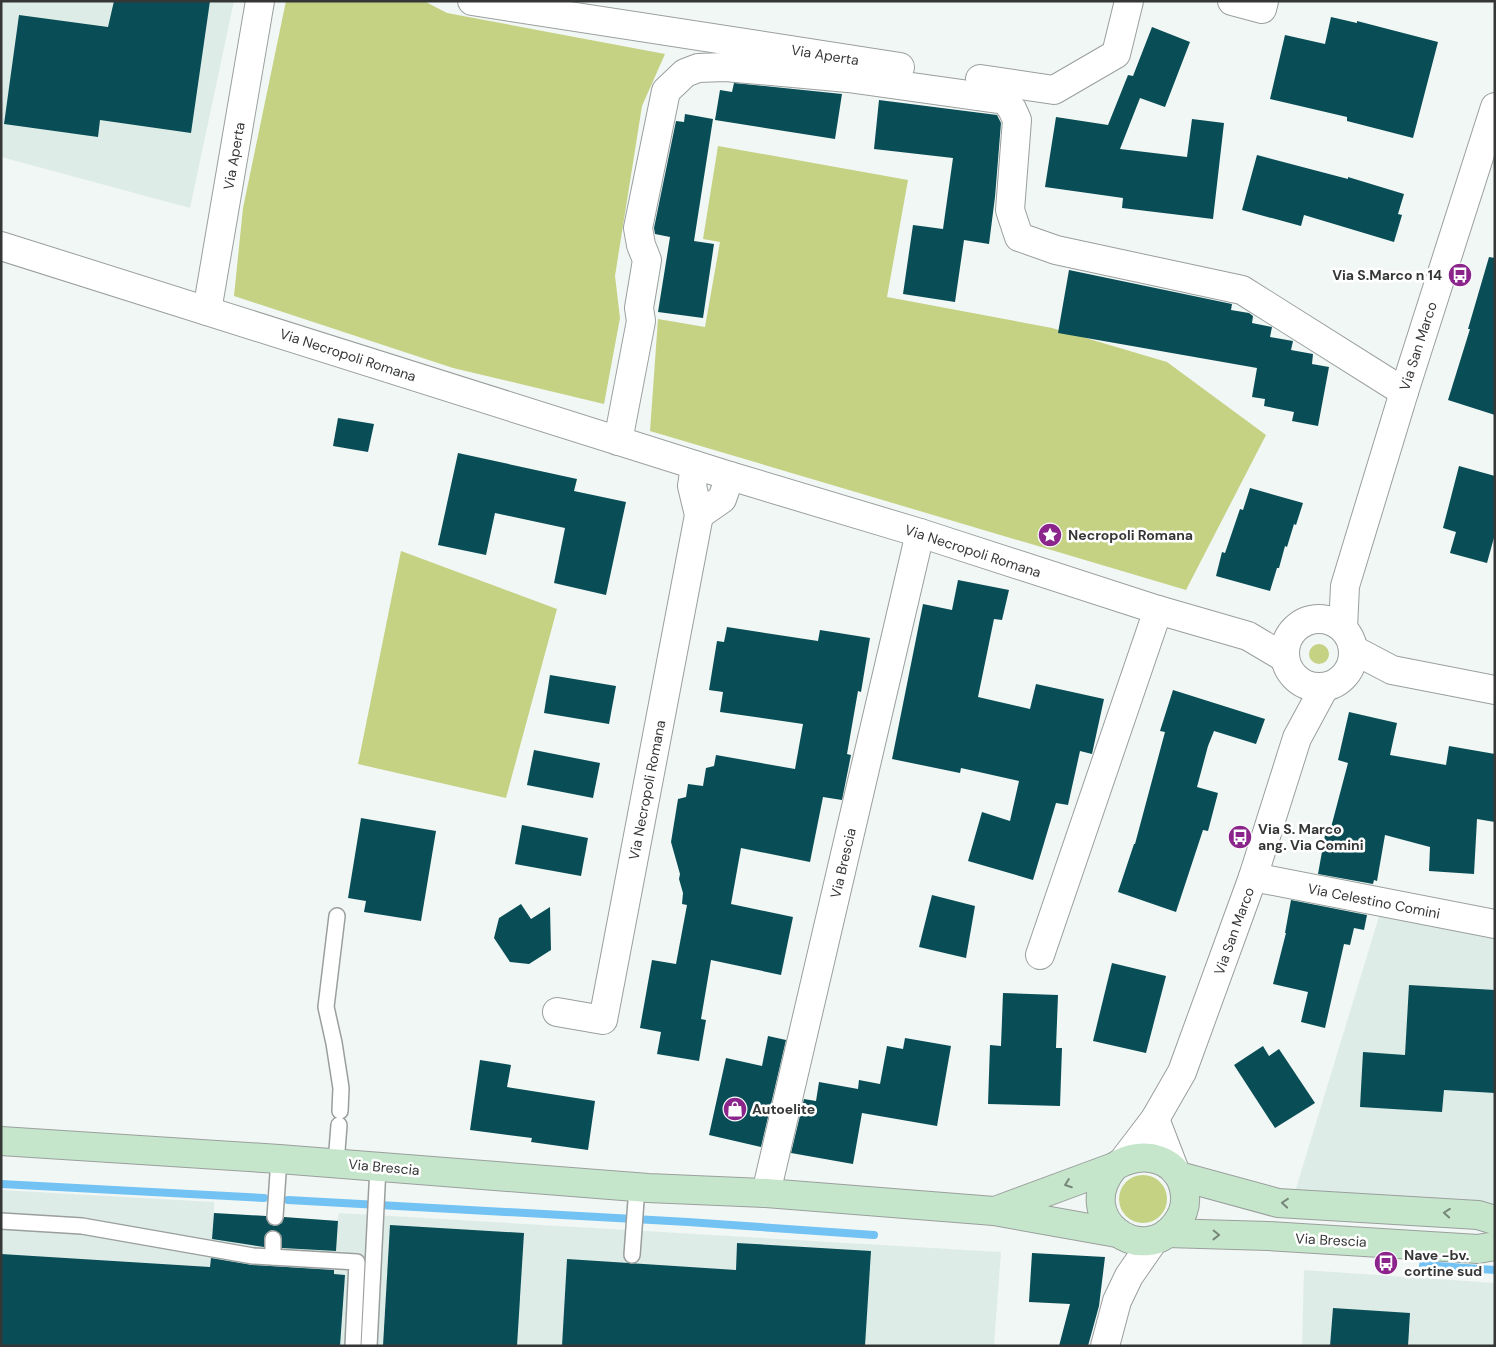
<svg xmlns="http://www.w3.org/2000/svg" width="1496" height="1347" viewBox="0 0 1496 1347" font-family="'DM Sans',sans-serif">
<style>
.built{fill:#deece8}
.green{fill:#c5d183}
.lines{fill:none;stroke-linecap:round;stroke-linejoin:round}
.stream{stroke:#72c2f3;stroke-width:8}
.building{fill:#094e56}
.service-casing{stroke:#9a9f9e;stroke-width:18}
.minor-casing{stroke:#9a9f9e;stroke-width:30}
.secondary-casing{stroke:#9a9f9e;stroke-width:30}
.service{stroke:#fff;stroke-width:15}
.minor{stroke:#fff;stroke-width:28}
.secondary{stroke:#c5e6ca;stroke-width:28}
.oneway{stroke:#768679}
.labels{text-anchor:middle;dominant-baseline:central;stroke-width:5;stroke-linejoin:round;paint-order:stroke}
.street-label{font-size:14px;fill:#353736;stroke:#fff}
.poi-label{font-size:14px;font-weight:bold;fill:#353736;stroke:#fff;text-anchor:start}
</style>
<rect width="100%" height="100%" fill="#f1f7f5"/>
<g class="built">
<polygon points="1,1 234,1 190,208 1,157"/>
<polygon points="1381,910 1495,934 1495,1206 1294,1195"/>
<polygon points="1,1190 214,1202 214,1213 337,1221 339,1213 1001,1252 994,1346 1,1346"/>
<polygon points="1304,1270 1495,1283 1495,1346 1302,1346"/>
</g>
<g class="green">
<polygon points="286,1 424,1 447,13 665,54 642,106 615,276 620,318 604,404 453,368 234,296 243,208"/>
<polygon points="718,146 908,180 887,297 1052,328 1167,362 1266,435 1186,590 650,431 658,319 705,327 720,242 703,239"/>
<polygon points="401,551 557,609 506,798 358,764"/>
<circle cx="1319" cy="654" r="10"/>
<circle cx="1143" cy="1199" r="24"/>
</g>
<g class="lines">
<g class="stream">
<polyline points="1,1184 264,1198"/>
<polyline points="288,1200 688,1222 874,1235"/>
<polyline points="1423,1265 1495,1270"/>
</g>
</g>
<g class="building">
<polygon points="114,1 210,1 191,133 100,120 98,137 4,124 19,15 108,27"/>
<polygon points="1331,17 1357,23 1357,21 1438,42 1413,138 1347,121 1347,117 1270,99 1285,35 1325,44"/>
<polygon points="1152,27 1190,42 1165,107 1140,98 1120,149 1187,157 1192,119 1224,123 1213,219 1122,208 1123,198 1045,187 1056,117 1108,125 1128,75 1133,76"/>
<polygon points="734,83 842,94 835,139 715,120 720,90 732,92"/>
<polygon points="879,100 997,115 1001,123 995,197 989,244 964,240 955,302 903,294 913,225 943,229 953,158 874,149"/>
<polygon points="685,114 713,119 694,241 714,244 703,318 658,312 670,237 655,234 654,228 676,121 684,122"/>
<polygon points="1257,155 1348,179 1348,177 1404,194 1398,214 1402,215 1394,242 1304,215 1301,226 1242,210"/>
<polygon points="1489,257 1495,258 1495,415 1448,400 1470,329 1468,329"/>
<polygon points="1069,270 1232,304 1231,310 1249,313 1253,316 1252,323 1272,327 1270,337 1293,341 1291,350 1313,354 1312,364 1329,367 1318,426 1292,421 1294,412 1264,406 1265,399 1252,397 1257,368 1058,333"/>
<polygon points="338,418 374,424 368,452 333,446"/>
<polygon points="458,453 577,479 574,491 626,502 606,595 554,583 565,528 495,513 486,555 438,545"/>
<polygon points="1459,466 1495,476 1495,534 1487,563 1450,553 1456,532 1443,528"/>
<polygon points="1250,488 1303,503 1296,525 1294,524 1287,547 1285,546 1279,568 1277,568 1270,591 1216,576 1222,552 1225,553 1240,509 1243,510"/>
<polygon points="958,580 1009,590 1002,620 994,619 978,697 1030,709 1036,684 1104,699 1092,754 1080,751 1068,805 1056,803 1033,880 968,861 982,812 1010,821 1019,781 961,768 960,773 892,759 923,604 952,610"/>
<polygon points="727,627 818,641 820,630 870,638 861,692 858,691 847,754 851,755 842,800 823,797 810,862 741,848 731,904 793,917 781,975 711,960 701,1019 706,1020 699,1061 657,1054 661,1032 640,1028 652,960 676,964 687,905 682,904 683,893 679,879 680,874 671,842 678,799 686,797 688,784 703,786 706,768 714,766 716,755 795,769 803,724 720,712 723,692 709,690 717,641 724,642"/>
<polygon points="550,675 616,686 609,724 544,713"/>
<polygon points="1173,690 1265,719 1256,744 1214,731 1208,746 1197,787 1218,793 1208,831 1203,830 1176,912 1118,892 1134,844 1135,844 1165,732 1160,731"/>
<polygon points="1349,712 1397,723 1390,755 1446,765 1449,746 1495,754 1495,822 1477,819 1474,874 1429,871 1430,847 1385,835 1377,881 1374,880 1373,884 1318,874 1325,835 1329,835 1348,763 1338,760"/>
<polygon points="534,750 600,763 593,798 527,785"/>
<polygon points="361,818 436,831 421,921 364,912 366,901 348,898"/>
<polygon points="522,825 588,838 581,876 515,864"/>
<polygon points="932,895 975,906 966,958 919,947"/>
<polygon points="1291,900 1367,915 1364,930 1354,928 1350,945 1344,944 1325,1028 1301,1022 1308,992 1273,984 1286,933 1285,933"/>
<polygon points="521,904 531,919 550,907 551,950 529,964 510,962 494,938 499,918"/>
<polygon points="1112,963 1166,976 1146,1053 1093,1041"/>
<polygon points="1409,985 1495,990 1495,1093 1444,1090 1442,1112 1360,1107 1363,1052 1405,1055"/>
<polygon points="1003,993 1058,995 1056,1048 1062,1048 1060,1106 988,1104 990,1045 1001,1046"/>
<polygon points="768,1036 786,1040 761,1147 709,1135 726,1058 762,1066"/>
<polygon points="905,1038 951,1046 937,1126 862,1113 853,1164 791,1153 804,1099 816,1101 819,1082 858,1089 859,1080 880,1084 887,1046 903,1049"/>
<polygon points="1263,1046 1269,1056 1279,1049 1315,1103 1275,1128 1234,1065"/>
<polygon points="480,1060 511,1065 507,1087 595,1101 588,1150 531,1142 532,1138 470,1130"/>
<polygon points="214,1213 266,1216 269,1224 275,1226 282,1223 284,1217 338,1221 336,1251 282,1248 281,1235 273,1230 269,1231 265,1235 264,1247 212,1239"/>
<polygon points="390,1225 524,1233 517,1346 383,1346"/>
<polygon points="737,1243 871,1251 865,1346 562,1346 567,1259 736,1270"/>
<polygon points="1032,1253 1105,1257 1099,1306 1088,1346 1059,1346 1070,1304 1029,1302"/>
<polygon points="1,1254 210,1267 211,1258 252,1265 334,1270 334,1274 345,1275 340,1346 1,1346"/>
<polygon points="1333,1308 1410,1313 1408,1346 1330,1346"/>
</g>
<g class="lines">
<g class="service-casing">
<g id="service">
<polyline points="337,916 326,1007 334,1043 341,1088 340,1111"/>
<polyline points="336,1163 339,1125"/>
<polyline points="275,1217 279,1159"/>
<polyline points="1,1221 82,1226 253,1256 357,1262 353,1346"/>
<polyline points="632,1255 637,1187"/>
<polyline points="273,1257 273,1239"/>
<polyline points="369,1346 378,1167"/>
</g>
</g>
<g class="minor-casing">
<g id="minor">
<polyline points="472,1 900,67"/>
<polyline points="1232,1 1262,9 1264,1"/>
<polyline points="980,79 1054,90 1116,54 1129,1"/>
<polyline points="1,246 730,476 920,533 1158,610 1248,636 1285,658"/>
<polyline points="207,311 260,1"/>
<polyline points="618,441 641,321 639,308 647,260 641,245 638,228 666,91 685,73 698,68 725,67 848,78 1005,100 1012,109 1017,120 1010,210 1019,237 1056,250 1242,290 1404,392"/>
<polyline points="699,515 722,499 730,476"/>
<circle cx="1319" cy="653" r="34"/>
<polyline points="1343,628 1345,586 1404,392 1495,107"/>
<polyline points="1354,650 1392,670 1495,690"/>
<polyline points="1253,877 1495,924"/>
<polyline points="1040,955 1158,610"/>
<polyline points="557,1012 603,1020 699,515 692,486 695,465"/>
<polyline points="1155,1119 1175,1171"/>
<polyline points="1123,1161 1155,1119 1182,1072 1253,877 1297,738 1324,688"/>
<polyline points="766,1193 920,533"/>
<polyline points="1105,1346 1117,1301 1129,1276 1154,1240"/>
</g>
</g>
<g class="secondary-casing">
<g id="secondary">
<polyline points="1,1141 279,1159 648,1188 766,1193 994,1211 1117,1233"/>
<polyline points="1179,1176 1278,1203 1478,1215 1495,1220"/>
<path d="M995 1211 1114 1167C1142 1148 1182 1158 1185 1196 1186 1206 1182 1216 1176 1224 1143 1269 1071 1218 1114 1167"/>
<polyline points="1167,1233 1268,1236 1478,1249 1495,1246"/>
</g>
</g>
<use href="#service" class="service"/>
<use href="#minor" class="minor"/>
<use href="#secondary" class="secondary"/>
</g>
<defs><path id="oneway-chevron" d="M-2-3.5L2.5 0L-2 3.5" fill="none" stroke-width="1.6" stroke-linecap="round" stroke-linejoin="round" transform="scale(1.25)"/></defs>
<g class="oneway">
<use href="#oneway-chevron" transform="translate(1068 1184) rotate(160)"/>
<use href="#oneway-chevron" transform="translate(1285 1203) rotate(-175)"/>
<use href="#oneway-chevron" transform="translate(1447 1213) rotate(-176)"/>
<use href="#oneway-chevron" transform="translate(1216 1235) rotate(1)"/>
</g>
<defs>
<g id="bus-disc" transform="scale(1.25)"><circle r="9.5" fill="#8b258c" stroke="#fff"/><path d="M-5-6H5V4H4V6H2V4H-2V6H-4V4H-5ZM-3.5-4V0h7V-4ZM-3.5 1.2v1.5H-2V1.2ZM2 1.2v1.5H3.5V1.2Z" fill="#fff"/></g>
<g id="sight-disc" transform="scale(1.25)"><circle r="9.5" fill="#8b258c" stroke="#fff"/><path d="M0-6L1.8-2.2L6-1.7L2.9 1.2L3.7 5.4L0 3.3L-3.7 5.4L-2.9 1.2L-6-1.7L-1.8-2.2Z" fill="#fff"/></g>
<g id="shop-disc" transform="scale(1.25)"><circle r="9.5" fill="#8b258c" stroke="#fff"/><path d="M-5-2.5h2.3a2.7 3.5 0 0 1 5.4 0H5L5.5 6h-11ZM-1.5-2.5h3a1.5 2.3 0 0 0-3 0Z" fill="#fff"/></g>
</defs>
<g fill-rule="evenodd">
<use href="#bus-disc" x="1460" y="275"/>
<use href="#sight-disc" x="1050" y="535"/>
<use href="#bus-disc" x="1240" y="837"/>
<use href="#shop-disc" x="735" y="1109"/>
<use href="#bus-disc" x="1386" y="1263"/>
</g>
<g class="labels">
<g class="street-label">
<text transform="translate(825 55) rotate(9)">Via Aperta</text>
<text transform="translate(234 156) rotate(-80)">Via Aperta</text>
<text transform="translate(1418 346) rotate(-72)">Via San Marco</text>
<text transform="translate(348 355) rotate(18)">Via Necropoli Romana</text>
<text transform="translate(973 551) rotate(18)">Via Necropoli Romana</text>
<text transform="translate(647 790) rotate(-79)">Via Necropoli Romana</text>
<text transform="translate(843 863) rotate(-77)">Via Brescia</text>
<text transform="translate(1374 901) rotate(11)">Via Celestino Comini</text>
<text transform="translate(1234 931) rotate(-70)">Via San Marco</text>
<text transform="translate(384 1167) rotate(5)">Via Brescia</text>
<text transform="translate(1331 1240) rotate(3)">Via Brescia</text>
</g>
<g class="poi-label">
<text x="1442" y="275" text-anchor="end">Via S.Marco n 14</text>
<text x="1068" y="535">Necropoli Romana</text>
<text x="1258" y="829">Via S. Marco<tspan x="1258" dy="16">ang. Via Comini</tspan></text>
<text x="752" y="1109">Autoelite</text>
<text x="1404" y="1255">Nave -bv.<tspan x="1404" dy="16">cortine sud</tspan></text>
</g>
</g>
<rect width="1496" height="1347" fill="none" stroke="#353736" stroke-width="5"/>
</svg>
